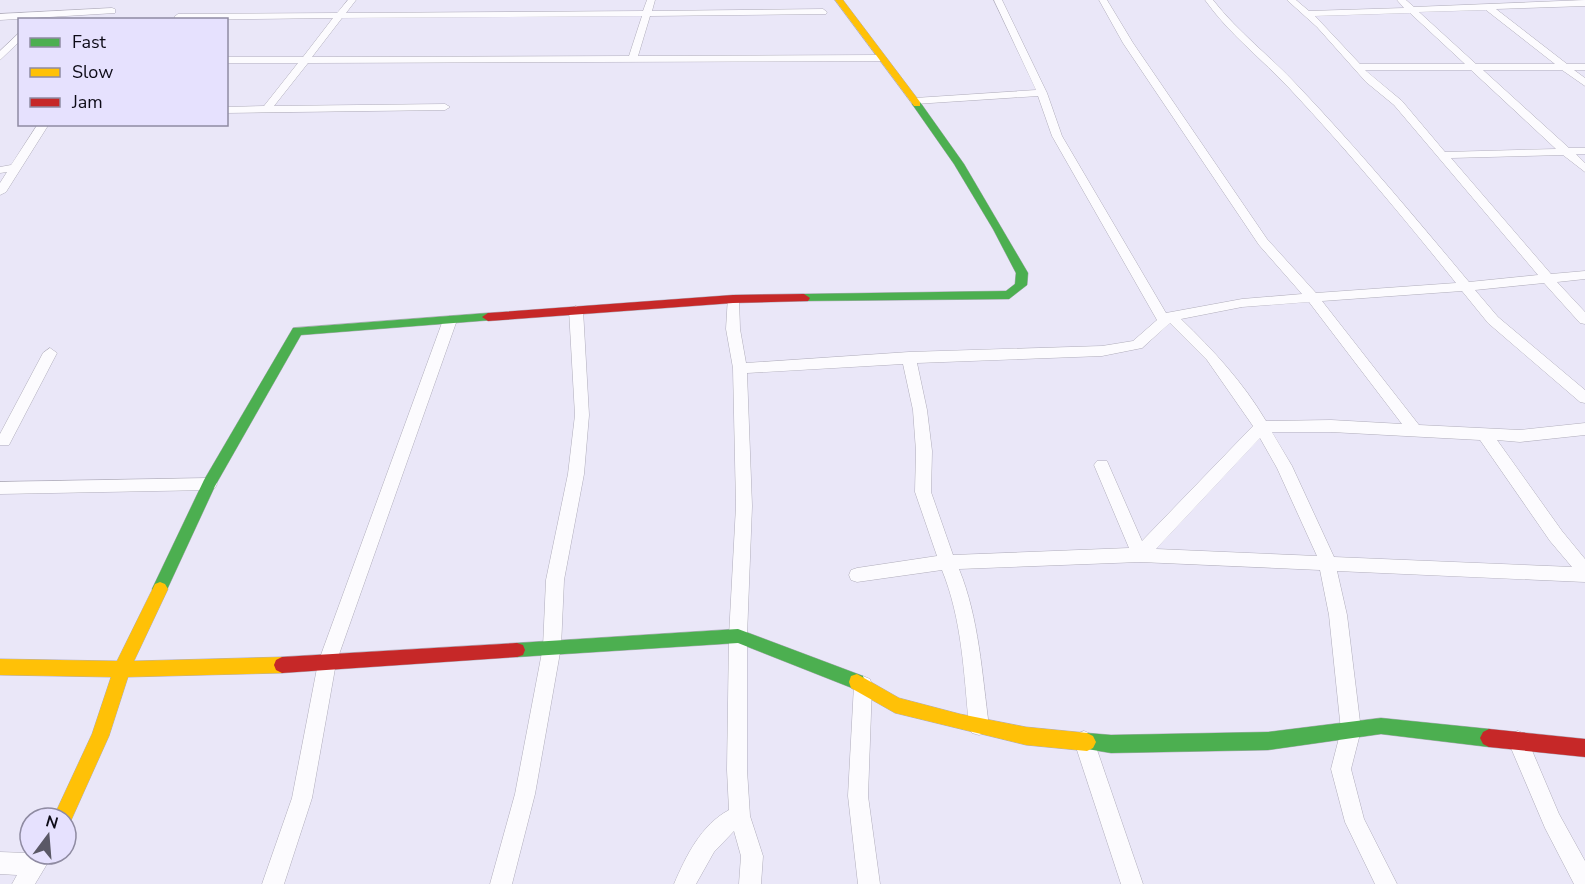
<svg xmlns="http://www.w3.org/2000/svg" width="1585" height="884" viewBox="0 0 1585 884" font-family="'Nunito Sans',sans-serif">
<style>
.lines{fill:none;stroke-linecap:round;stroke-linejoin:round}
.street-casing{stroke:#b0adbb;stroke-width:1}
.fast-casing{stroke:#b0adbb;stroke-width:1}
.slow-casing{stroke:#b0adbb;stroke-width:1}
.jam-casing{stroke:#b0adbb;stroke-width:1}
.street{fill:#fcfbfe;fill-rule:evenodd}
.fast{fill:#4caf50;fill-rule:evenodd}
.slow{fill:#ffc107;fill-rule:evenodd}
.jam{fill:#c62828;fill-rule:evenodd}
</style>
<rect width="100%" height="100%" fill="#eae7f8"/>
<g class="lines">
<g class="street-casing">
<g id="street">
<path d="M348 0H356L346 13 643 11 647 0H655L652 11 823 9 827 12 826 14 650 16 638 56 880 55 885 58 880 61 308 63 274 106 445 104 450 107 445 110 226 113V107L264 106 298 63H226V57H303L333 18 177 20 174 17 178 14 337 13ZM642 16 629 56 312 57 342 18Z"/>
<path d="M994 0H1002L1047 93 1062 136 1166 313 1242 299 1302 294 1259 245 1123 43 1099 0H1107L1133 43 1267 239 1316 293 1456 283C1403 217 1348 151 1290 89 1262 59 1229 34 1205 0H1213C1238 32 1270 56 1297 85 1357 148 1413 215 1469 282L1538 275 1394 105 1366 82 1317 27 1287 0H1296L1309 11 1404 8 1397 0H1406L1414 7 1585 0V6L1496 9 1567 64H1585V70H1574L1585 78V86L1562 70H1483L1569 148H1585V154H1576L1585 163V172L1563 155 1451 158 1551 274 1585 271V279L1557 282 1585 312V324L1580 323 1544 283 1475 290 1498 317 1585 390V403L1580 402 1488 323 1462 291 1322 301 1419 425 1520 430 1585 423V435L1520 442 1497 440 1562 531 1585 559V582L1337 571 1347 615 1361 730 1351 769 1364 819 1397 884H1375L1345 822 1331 769 1341 730 1329 615 1320 570 1140 562 959 569C979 618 982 674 989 726L986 733 979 735 972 733 969 726C964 674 962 619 942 570L857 582 851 580 849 575 851 570 857 568 937 556 915 492 916 451 913 410 903 364 747 373 752 506 747 636V770L750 816 763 856 761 884H739L741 856 734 831 714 852 696 884H674C686 856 701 825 729 810L727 770 729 636 736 506 733 368 726 329 728 296H738L739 299 740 329 746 363 909 352 1102 346 1133 341 1157 320 1052 136 1038 96 915 104 910 101 915 98 1036 90ZM1486 10 1555 64H1476L1419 12ZM1410 13 1465 64H1360L1315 16ZM1365 70H1471L1556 149 1445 152 1402 101ZM1309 302 1402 424 1331 420 1266 421C1243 382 1213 350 1181 319L1242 307ZM1170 323 1207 360 1253 426 1142 541 1107 461H1097L1094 465 1129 548 953 555 931 492 932 451 927 410 917 363 1102 356 1142 348ZM1272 432H1331L1480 440 1550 541 1572 567 1334 557 1292 466ZM1260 438 1277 468 1317 556 1156 549Z"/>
<polygon points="112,8 115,9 115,13 0,20 0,14"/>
<polygon points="20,32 20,41 0,60 0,51"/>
<polygon points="38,124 49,124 6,192 0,195 0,183 7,172 0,173 0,167 11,165"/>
<polygon points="576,306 583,310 589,415 584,474 564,580 561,647 535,794 512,884 490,884 515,794 543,647 546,580 568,474 575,415 569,310"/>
<polygon points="450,316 457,320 336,663 312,798 284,884 262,884 292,798 318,663 443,320"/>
<polygon points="50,348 57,353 9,445 0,445 0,434 43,353"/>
<polygon points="209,478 215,480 217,484 215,488 209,490 0,494 0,482"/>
<polygon points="863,676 870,679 872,685 868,796 880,884 858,884 848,796 854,685 856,679"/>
<polygon points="1084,731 1091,734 1094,741 1143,884 1121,884 1074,741 1077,734"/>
<polygon points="1518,731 1525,734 1559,814 1585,861 1585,884 1574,884 1545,828 1508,741 1511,734"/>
<polygon points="0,852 53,854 35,884 12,884 17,875 0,874"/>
</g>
</g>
<g class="fast-casing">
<g id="fast">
<polygon points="914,102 920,102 964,164 1028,273 1027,285 1009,299 800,301 798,298 804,294 1006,291 1015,284 1016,273 993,229 954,164 912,104"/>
<polygon points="488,313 492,314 494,317 492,320 301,335 215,486 165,594 160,596 155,594 152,589 204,480 293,328"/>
<polygon points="738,629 863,676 865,682 863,688 857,690 738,643 517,657 511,655 509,650 511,645 517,643"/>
<polygon points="1381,718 1489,729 1495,732 1498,738 1495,744 1489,747 1381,734 1268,750 1111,753 1081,748 1078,742 1081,736 1087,733 1111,735 1268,732"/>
</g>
</g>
<g class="slow-casing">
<g id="slow">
<polygon points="835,0 843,0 920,102 920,106 914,106"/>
<polygon points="160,582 165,584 168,589 134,661 282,657 288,660 290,665 288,670 282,673 128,677 109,736 69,825 66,826 66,818 53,818 92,734 111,677 0,675 0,659 117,661 155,584"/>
<polygon points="857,674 899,698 960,714 1026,727 1087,733 1093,736 1096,742 1093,748 1087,751 1026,745 895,713 851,688 849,682 851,676"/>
</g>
</g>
<g class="jam-casing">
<g id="jam">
<polygon points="804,294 810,298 808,301 733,303 488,321 482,317 488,313 733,295"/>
<polygon points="517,643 523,645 525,650 523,655 517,657 282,673 276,670 274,665 276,660 282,657"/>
<polygon points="1489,729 1585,739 1585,757 1489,747 1483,744 1480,738 1483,732"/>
</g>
</g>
<use href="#street" class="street"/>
<use href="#fast" class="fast"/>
<use href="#slow" class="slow"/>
<use href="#jam" class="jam"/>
</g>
<rect x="18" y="18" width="210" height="108" fill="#e6e1fe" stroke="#8f8ba2" stroke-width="1.5"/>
<rect x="30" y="38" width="30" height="9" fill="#4caf50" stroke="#8f8ba2" stroke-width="1.5"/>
<text x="72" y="48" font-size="18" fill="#0d0b17">Fast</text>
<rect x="30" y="68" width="30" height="9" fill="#ffc107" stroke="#8f8ba2" stroke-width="1.5"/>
<text x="72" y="78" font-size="18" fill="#0d0b17">Slow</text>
<rect x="30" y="98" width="30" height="9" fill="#c62828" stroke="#8f8ba2" stroke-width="1.5"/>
<text x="72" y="108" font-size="18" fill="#0d0b17">Jam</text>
<g transform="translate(48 836) rotate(16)"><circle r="28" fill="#e6e1fe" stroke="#8f8ba2" stroke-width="1.5"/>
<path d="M0-4.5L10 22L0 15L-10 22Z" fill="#5a5866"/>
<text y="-9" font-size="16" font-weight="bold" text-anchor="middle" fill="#0d0b17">N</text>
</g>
</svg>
